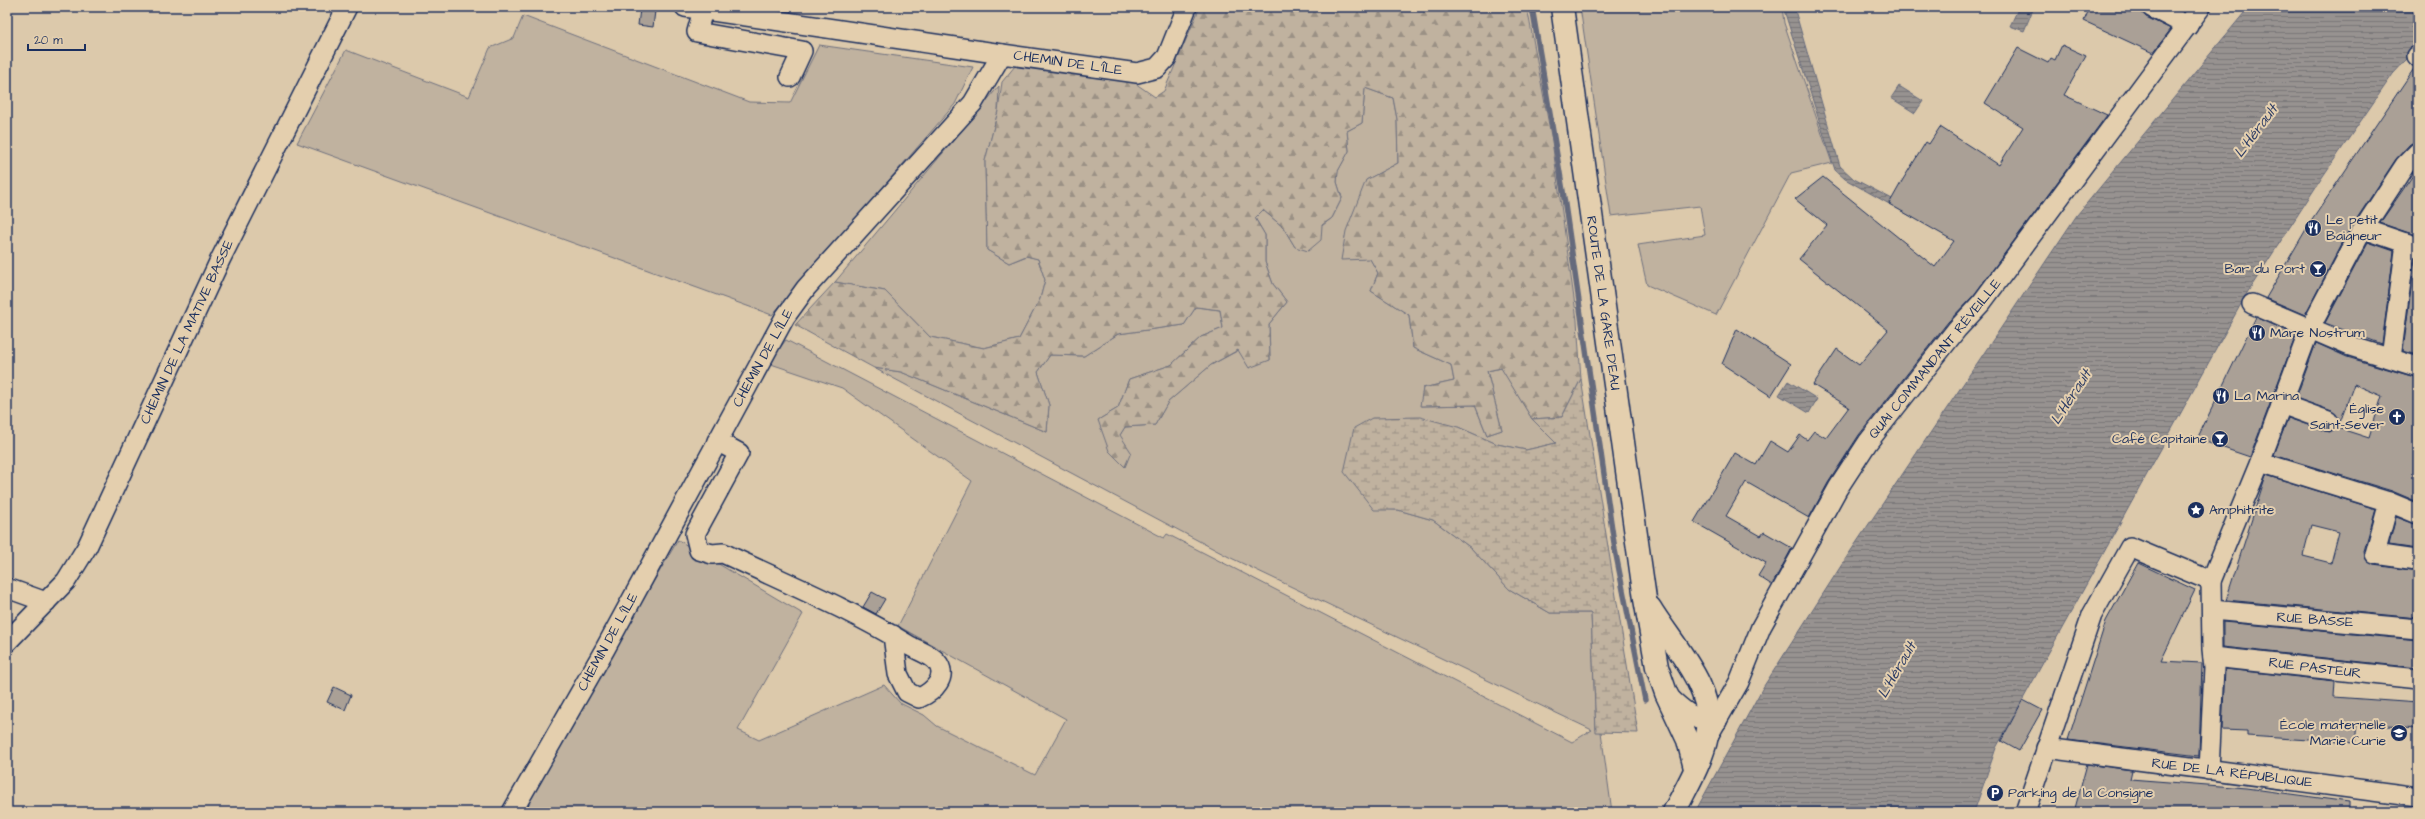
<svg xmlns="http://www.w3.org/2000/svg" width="2425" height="819" viewBox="0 0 2425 819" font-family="'Architects Daughter',sans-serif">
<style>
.grass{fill:#c0b29f;stroke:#6e707e}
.forest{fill:url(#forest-firs);stroke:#6e707e}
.wetland{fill:url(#wetland-marsh);stroke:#6e707e}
.water{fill:url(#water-rules);stroke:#656a7c}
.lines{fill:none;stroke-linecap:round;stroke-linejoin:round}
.stream{stroke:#656a7c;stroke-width:5.5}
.building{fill:#aaa096;stroke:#1b2f5e;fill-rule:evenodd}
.minor-casing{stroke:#1b2f5e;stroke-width:22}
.major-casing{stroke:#1b2f5e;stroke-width:25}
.minor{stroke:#e4cfae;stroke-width:19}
.major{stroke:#e4cfae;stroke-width:22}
.labels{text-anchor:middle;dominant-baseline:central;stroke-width:4;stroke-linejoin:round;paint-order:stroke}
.street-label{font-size:14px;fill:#1b2f5e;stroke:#e4cfae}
.poi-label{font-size:14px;fill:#1b2f5e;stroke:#e4cfae;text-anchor:start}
.water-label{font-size:15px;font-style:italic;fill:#2e3e66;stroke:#e4cfae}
</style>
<defs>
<pattern id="forest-firs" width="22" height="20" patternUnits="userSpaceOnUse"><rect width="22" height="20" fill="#c0b29f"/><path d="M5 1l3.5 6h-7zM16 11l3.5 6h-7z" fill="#9b9185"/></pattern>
<pattern id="wetland-marsh" width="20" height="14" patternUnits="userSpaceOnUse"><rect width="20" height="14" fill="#c0b29f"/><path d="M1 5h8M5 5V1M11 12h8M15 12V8" fill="none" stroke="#9b9185"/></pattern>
<pattern id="water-rules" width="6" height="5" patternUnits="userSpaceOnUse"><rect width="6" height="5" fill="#979290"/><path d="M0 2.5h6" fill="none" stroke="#7a7879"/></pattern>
</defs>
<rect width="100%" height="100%" fill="#dcc9ab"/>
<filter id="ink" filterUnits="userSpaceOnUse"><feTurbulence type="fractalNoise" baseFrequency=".025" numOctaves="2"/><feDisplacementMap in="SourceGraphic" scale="8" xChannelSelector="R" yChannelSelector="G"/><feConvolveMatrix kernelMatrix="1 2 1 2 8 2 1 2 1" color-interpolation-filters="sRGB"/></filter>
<g filter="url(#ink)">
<g class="grass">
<polygon points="1580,7 1782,7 1784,23 1832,163 1791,173 1716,315 1647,285 1638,245 1705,235 1700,206 1611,216"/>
<polygon points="523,16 749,102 790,103 819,45 973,67 955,104 772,315 297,143 346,50 469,97 490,48 514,38"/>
<polygon points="999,86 998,111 985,161 987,250 1009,263 1027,256 1038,259 1045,280 1040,299 1019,339 984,348 930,337 885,291 835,282"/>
<polygon points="1365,88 1393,98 1397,119 1398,163 1366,180 1370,259 1378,273 1371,291 1409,315 1413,348 1451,365 1454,381 1423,388 1421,406 1475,405 1487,435 1502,430 1487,371 1502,368 1532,419 1556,443 1526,450 1497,444 1458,427 1374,509 1398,510 1433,520 1471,548 1509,589 1550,613 1591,613 1596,730 1601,732 1612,812 518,812 678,540 803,614 738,730 759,740 884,685 900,703 924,715 937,726 1035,775 1066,719 898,626 972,481 842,388 768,363 786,340 1164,538 1167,534 1572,742 1592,730 1229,557 874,368 901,372 1047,432 1049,405 1038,372 1050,355 1084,356 1118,334 1184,325 1196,307 1220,310 1223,328 1201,337 1171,365 1129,379 1118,408 1098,420 1120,435 1125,427 1155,425 1168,402 1211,365 1239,350 1270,360 1269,324 1287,302 1273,284 1265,262 1265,235 1255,218 1263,210 1283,227 1295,247 1332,218 1342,198 1337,182 1338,171 1349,151 1347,131 1362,123"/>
</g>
<polygon class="forest" points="1200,7 1527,7 1552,141 1577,320 1581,379 1562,417 1532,419 1501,368 1487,371 1502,430 1487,435 1475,405 1420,406 1423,388 1454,381 1451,365 1413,348 1409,315 1371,291 1378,273 1370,259 1341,260 1346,231 1366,180 1398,163 1397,119 1393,98 1365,88 1362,123 1347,131 1349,151 1338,171 1337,182 1342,198 1332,218 1322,225 1321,240 1308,251 1295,247 1283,227 1263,210 1255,218 1265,235 1265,262 1273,284 1287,302 1269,324 1270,360 1249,368 1238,350 1211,365 1168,402 1155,425 1125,427 1120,435 1131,452 1125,467 1109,451 1098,420 1118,408 1129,379 1171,365 1201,337 1223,328 1220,310 1196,307 1184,325 1118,334 1084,356 1050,355 1038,372 1049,405 1047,432 901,372 874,368 795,325 835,282 885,291 930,337 984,348 1019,339 1040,299 1045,280 1038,259 1026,256 1009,263 987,250 985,161 998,111 1002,82 1015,66 1132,81 1155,97 1164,91"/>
<polygon class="wetland" points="1581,379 1638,733 1596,732 1591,613 1550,613 1509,589 1471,548 1433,520 1398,510 1374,510 1344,472 1354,428 1372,418 1420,417 1458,427 1497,444 1526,450 1556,443 1532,419 1562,417"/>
<g class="water">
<polygon points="1783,7 1794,7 1840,166 1854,179 1917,212 1914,218 1845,179 1835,170"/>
<polygon points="2019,7 2034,7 2024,31 2010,26"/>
<polygon points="2249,7 2418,7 2418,47 2393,74 2323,176 2247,293 1996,748 1974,812 1695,812 1762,689 1848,555 2077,215"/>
<polygon points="1899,86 1923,101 1915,113 1891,98"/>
<polygon points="1788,381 1817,399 1809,413 1779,395"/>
</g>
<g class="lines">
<polyline class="stream" points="1532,7 1563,191 1615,550 1645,700"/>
</g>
<g class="building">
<polygon points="2090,7 2140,7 2146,17 2171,29 2153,53 2084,21"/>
<polygon points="640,9 655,11 653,27 638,25"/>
<polygon points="2062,45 2086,56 2064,95 2107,115 1974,295 1948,322 1859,435 1828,483 1809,518 1746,482 1726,516 1761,536 1764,532 1792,548 1772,585 1758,576 1766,563 1694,522 1735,453 1756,465 1770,441 1788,452 1800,435 1807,440 1814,431 1826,438 1849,407 1813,385 1837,349 1859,365 1888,330 1799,259 1827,225 1795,199 1823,177 1935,267 1954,241 1889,204 1902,181 1926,142 1929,144 1940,127 1999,165 2023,127 1985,103 2018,48 2048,63 2051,58 2055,60"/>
<polygon points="2415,67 2418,68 2418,141 2410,144 2396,159 2348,232 2305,315 2266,298 2308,226"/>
<polygon points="2418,168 2418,236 2380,223"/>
<polygon points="2368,242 2394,251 2382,344 2325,323"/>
<polygon points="2415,258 2418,258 2418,355 2403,351"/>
<polygon points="2256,317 2296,335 2250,457 2197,439"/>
<polygon points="1737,329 1791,364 1771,396 1722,364"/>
<path d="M2316 343 2347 357 2418 378V502L2392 491 2274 455 2288 418 2325 431 2330 432 2338 425 2339 419 2332 411 2296 398ZM2354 384 2382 396 2369 438 2338 428Z"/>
<path d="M2266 475 2376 509 2364 551 2365 558 2373 565 2418 571V618L2226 600ZM2311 525 2339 532 2331 563 2303 556Z"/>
<polygon points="2396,517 2418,525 2418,549 2389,545"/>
<polygon points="2138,563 2195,590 2161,661 2202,663 2199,756 2068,740 2106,621"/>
<polygon points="872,592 885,599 876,614 863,607"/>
<polygon points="2223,622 2418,640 2418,668 2223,647"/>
<polygon points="2225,669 2335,681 2334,697 2418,703 2418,728 2357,724 2355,743 2247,736 2247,731 2222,730"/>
<polygon points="334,687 351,695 345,710 327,702"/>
<polygon points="2023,700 2042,710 2019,751 2001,741"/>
<polygon points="2087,764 2132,770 2130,779 2246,788 2349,802 2349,812 2074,812"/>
</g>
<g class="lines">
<g class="minor-casing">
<g id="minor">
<polyline points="685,7 1002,54"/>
<polyline points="2151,7 2188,26"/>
<polyline points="703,10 697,32 802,51 790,77"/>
<polyline points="2417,56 2418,57"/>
<polyline points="2364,229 2417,247"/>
<polyline points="2252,304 2350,346 2418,367"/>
<polyline points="2391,358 2406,243"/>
<polyline points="2281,404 2328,421"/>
<path d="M717 441 739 453 695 534 699 550 712 554 723 553C784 582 852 610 910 646 917 650 931 655 936 661 950 676 933 692 919 698L907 692 898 674 893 635"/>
<polyline points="2260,462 2389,502 2418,514"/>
<polyline points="2389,502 2375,554 2416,560"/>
<polyline points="7,588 46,602"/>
<polyline points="2212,610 2418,629"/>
<polyline points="7,642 66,581 87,547 220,260 347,7"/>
<polyline points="2213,657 2418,679"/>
<path d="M1668 696C1683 711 1695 721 1717 721"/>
<polyline points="1708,736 1739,682 1761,627 1838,488 1868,442 1957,329 1982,302 2201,7"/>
<polyline points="2046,748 2418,797"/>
<polyline points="2209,770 2214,668 2212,649 2211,581"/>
<polyline points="512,812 605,649 785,317 806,288 973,103 1002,54 1137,73 1157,68 1167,57 1187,7"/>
<polyline points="2025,812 2092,615 2130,547 2211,581 2260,462 2310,328 2358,237 2405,165 2418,152"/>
</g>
</g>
<g class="major-casing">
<g id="major">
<polyline points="1562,7 1645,599 1657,667 1666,693 1688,740 1695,768"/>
<path d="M1650 608C1673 646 1717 689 1707 736 1702 762 1686 788 1674 812"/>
</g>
</g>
<use href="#minor" class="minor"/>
<use href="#major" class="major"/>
</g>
</g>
<defs>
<g id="restaurant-disc" transform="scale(0.9)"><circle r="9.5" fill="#1b2f5e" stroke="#e4cfae"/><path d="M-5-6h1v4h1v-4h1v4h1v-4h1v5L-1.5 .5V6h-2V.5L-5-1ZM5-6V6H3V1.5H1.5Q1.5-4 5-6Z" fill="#fff"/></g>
<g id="bar-disc" transform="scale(0.9)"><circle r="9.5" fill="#1b2f5e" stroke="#e4cfae"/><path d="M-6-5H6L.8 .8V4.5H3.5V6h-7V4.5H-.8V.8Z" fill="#fff"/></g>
<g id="church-disc" transform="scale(0.9)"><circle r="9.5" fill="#1b2f5e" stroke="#e4cfae"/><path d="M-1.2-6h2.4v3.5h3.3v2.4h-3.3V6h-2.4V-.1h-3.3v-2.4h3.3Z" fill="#fff"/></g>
<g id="sight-disc" transform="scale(0.9)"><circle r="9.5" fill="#1b2f5e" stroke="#e4cfae"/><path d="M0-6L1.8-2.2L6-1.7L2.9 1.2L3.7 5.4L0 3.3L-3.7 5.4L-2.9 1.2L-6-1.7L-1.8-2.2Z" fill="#fff"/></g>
<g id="school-disc" transform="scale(0.9)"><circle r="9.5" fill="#1b2f5e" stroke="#e4cfae"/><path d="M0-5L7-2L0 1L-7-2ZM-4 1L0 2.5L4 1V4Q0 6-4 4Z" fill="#fff"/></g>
<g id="parking-disc" transform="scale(0.9)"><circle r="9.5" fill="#1b2f5e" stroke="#e4cfae"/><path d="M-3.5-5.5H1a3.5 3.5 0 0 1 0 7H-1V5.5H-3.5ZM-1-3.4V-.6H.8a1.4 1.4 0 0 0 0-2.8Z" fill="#fff"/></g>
</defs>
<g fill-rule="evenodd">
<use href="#restaurant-disc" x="2313" y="228"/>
<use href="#bar-disc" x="2318" y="269"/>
<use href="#restaurant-disc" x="2257" y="333"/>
<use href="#restaurant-disc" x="2221" y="396"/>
<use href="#church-disc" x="2397" y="417"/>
<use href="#bar-disc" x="2220" y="439"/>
<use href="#sight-disc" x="2196" y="510"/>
<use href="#school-disc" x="2399" y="733"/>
<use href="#parking-disc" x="1995" y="793"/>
</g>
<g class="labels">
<g class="street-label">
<text transform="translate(1068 63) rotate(8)">CHEMIN DE L'ÎLE</text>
<text transform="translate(1603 303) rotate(82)">ROUTE DE LA GARE D'EAU</text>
<text transform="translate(187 332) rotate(-65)">CHEMIN DE LA MATIVE BASSE</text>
<text transform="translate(763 358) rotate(-61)">CHEMIN DE L'ÎLE</text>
<text transform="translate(1935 359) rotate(-51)">QUAI COMMANDANT RÉVEILLE</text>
<text transform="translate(2315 620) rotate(4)">RUE BASSE</text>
<text transform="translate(608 642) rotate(-61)">CHEMIN DE L'ÎLE</text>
<text transform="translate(2315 668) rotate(7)">RUE PASTEUR</text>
<text transform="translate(2232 773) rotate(7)">RUE DE LA RÉPUBLIQUE</text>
</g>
<g class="poi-label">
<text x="2326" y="220">Le petit<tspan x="2326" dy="16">Baigneur</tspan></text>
<text x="2305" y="269" text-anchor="end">Bar du Port</text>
<text x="2270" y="333">Mare Nostrum</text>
<text x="2234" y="396">La Marina</text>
<text x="2384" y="409" text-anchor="end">Église<tspan x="2384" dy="16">Saint-Sever</tspan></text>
<text x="2207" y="439" text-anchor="end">Café Capitaine</text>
<text x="2209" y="510">Amphitrite</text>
<text x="2386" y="725" text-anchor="end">École maternelle<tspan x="2386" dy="16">Marie Curie</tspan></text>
<text x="2008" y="793">Parking de la Consigne</text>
</g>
<g class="water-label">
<text transform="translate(2256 131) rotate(-53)">L'Hérault</text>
<text transform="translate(2071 397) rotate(-57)">L'Hérault</text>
<text transform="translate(1897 670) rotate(-60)">L'Hérault</text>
</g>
</g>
<rect width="2425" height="819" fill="none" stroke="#e4cfae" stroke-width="24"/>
<rect x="12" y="12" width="2401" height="795" fill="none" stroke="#1b2f5e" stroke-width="1.5" filter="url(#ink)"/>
<path d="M28 44v6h57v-6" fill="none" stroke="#1b2f5e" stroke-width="2"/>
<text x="34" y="44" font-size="12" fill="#1b2f5e" stroke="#e4cfae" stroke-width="3" paint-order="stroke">20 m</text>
</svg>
